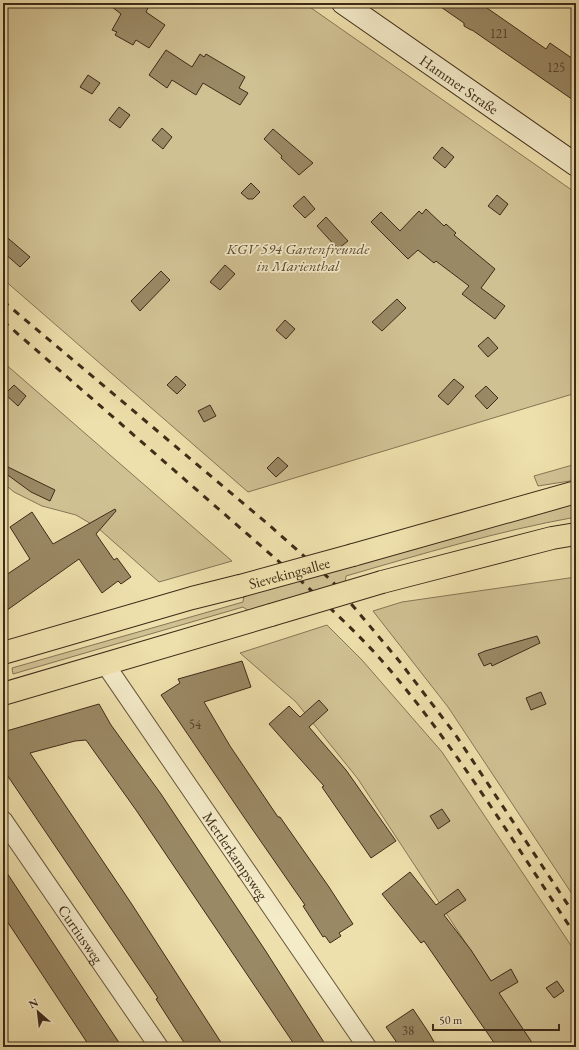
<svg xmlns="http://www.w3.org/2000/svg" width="579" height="1050" viewBox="0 0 579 1050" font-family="'EB Garamond',serif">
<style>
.green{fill:#d0c193;stroke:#877656}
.building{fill:#9a8965;stroke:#3e2b19}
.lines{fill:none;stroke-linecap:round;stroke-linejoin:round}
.minor-casing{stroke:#6a583e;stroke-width:20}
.secondary-casing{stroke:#3e2b19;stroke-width:24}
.primary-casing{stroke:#3e2b19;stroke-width:24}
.minor{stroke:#f4ebc9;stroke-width:18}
.secondary{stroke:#f4ebc9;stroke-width:22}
.primary{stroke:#eee0ac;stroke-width:22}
.rail{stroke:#3e2b19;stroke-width:3;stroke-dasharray:7 7;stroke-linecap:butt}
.primary-bridge-casing{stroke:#3e2b19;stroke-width:24;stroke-linecap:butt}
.primary-bridge{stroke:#eee0ac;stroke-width:22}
.labels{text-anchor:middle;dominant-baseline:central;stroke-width:3.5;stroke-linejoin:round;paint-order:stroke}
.number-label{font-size:13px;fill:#55422c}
.street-label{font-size:15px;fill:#3e2b19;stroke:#f4ebc9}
.park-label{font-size:15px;font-style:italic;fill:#5b4931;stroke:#f4ebc9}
</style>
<rect width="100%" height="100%" fill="#eee0ac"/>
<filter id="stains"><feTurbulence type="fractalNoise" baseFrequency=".005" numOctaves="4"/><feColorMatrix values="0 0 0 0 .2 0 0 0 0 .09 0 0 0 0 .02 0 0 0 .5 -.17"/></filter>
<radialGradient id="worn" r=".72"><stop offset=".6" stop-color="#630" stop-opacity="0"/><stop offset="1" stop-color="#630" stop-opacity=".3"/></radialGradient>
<g class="green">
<polygon points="3,3 304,3 576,193 576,393 248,492 3,279"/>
<polygon points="3,362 232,561 159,582 98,528 76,515 42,506 14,492 3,483"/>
<polygon points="576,464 576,480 538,486 534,476"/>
<path d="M576 502V517C498 531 422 554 346 576L345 585 250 612 243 607 13 674 12 668 243 602 244 594Z"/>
<polygon points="576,577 576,900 448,707 373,611 402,602"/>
<polygon points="327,625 362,660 442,752 576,953 576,1047 534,1047 358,779 296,702 240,653"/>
</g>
<g class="building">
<polygon points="107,3 140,3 148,8 146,12 165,25 149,48 136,40 133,45 115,35 117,32 112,30 121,14"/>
<polygon points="435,3 491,3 487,8 546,49 550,43 576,61 576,102 472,30 471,30 464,26 464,23"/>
<polygon points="166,50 192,67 200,54 204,57 206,54 245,77 239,88 248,93 240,105 203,83 196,95 172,80 167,88 149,75"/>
<polygon points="88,75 100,83 92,94 80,87"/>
<polygon points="119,107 130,115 120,128 109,120"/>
<polygon points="162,128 172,137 163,149 152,140"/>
<polygon points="273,129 313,163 299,175 281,158 282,156 264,139"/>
<polygon points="442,147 454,157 445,168 433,158"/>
<polygon points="251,183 260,192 253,199 248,199 241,193"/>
<polygon points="497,195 508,204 500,215 488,206"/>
<polygon points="304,196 315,209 305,218 293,206"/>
<polygon points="426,209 444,226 446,224 456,233 454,235 495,269 481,288 505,306 495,319 462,294 469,286 436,261 434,263 418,250 408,259 371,222 381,212 400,231 419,211 422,214"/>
<polygon points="326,217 348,241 338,249 317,226"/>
<polygon points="3,234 30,257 20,267 3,252"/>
<polygon points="225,265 235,274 220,290 210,282"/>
<polygon points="161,271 170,280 140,311 131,301"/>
<polygon points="397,299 406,308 382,331 372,322"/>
<polygon points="285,320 295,329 286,339 276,330"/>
<polygon points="488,337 498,348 488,357 478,346"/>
<polygon points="176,376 186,385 177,394 167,385"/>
<polygon points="454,379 464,387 448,405 438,396"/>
<polygon points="14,385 26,396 18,406 5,394"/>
<polygon points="486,386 498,398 487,409 475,396"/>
<polygon points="210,405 216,416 204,422 198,411"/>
<polygon points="278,457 288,466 276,477 267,468"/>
<polygon points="8,467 55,490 50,501 31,492 5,473"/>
<polygon points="115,509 116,511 96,534 114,560 117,558 131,577 121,584 118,581 102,593 79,559 3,613 3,580 7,578 6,575 30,559 10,527 32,512 53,544"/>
<polygon points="537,636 540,643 492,666 491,663 484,666 478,654 485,651"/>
<polygon points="242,661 251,687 204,702 230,746 278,817 280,817 329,887 353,924 339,933 341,936 330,943 325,936 323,937 303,906 305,905 246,820 161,695 180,683 178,679"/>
<polygon points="541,692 546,704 531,710 526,698"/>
<polygon points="319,700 328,710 309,727 346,770 396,841 371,858 322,787 324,786 269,724 289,706 300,717"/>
<polygon points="99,704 111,725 161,794 265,950 327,1047 296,1047 136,810 86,740 75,741 30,753 131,903 224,1047 191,1047 188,1042 185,1044 156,999 158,998 3,769 3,732"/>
<polygon points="442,809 450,821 438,829 430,816"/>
<polygon points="3,867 86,993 122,1047 90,1047 3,915"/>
<polygon points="410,872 436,905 458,889 466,900 444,915 471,950 491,981 511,969 518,982 499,993 535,1047 497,1047 424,941 421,943 382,894"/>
<polygon points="557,981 564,991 554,998 546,988"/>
<polygon points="413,1009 429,1033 437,1047 400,1047 386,1027"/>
</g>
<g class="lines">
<g class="minor-casing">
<g id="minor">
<path id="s1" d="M105 664 367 1047"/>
<path id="s2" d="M3 820 159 1047"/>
</g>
</g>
<g class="secondary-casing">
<g id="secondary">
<path id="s3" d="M343 3 576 165"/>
</g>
</g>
<g class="primary-casing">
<g id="primary">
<polyline points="353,555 576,492"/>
<polyline points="382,582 552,538 576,534"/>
<polyline points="3,653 192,598 240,586"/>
<polyline points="3,694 271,615"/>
</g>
</g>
<use href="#minor" class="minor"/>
<use href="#secondary" class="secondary"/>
<use href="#primary" class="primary"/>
<g class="rail">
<polyline points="3,301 269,525 332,581 400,662 455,734 576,917"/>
<path d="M3 321 300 580C331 609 363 638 390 670 460 753 516 846 576 936"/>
</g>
<g class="primary-bridge-casing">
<g id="primary-bridge">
<path id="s4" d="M240 586 353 555"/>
<polyline points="271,615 382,582"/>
</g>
</g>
<use href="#primary-bridge" class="primary-bridge"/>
</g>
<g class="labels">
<g class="number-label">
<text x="499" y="33">121</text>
<text x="556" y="67">125</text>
<text x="195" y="724">54</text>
<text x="408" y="1030">38</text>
</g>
<g class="street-label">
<text stroke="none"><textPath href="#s3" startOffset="142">Hammer Straße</textPath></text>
<text stroke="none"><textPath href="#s4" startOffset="51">Sievekingsallee</textPath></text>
<text stroke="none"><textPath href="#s1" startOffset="232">Mettlerkampsweg</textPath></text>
<text stroke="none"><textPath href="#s2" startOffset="138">Curtiusweg</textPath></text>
</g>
<g class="park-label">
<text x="298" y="248">KGV 594 Gartenfreunde<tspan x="298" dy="17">in Marienthal</tspan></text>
</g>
</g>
<rect width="579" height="1050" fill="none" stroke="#eee0ac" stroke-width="16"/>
<rect x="4" y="4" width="571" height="1042" fill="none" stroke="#3e2b19" stroke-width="2"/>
<rect x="8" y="8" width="563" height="1034" fill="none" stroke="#3e2b19"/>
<g transform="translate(38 1012) rotate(332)" stroke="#f4ebc9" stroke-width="3" paint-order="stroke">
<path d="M0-3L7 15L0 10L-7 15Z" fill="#3e2b19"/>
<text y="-6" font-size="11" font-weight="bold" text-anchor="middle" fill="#3e2b19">N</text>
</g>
<path d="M433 1024v6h126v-6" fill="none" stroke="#3e2b19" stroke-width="2"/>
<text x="439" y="1024" font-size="12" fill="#3e2b19" stroke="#f4ebc9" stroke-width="3" paint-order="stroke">50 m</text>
<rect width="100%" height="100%" filter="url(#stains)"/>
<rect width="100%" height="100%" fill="url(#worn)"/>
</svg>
